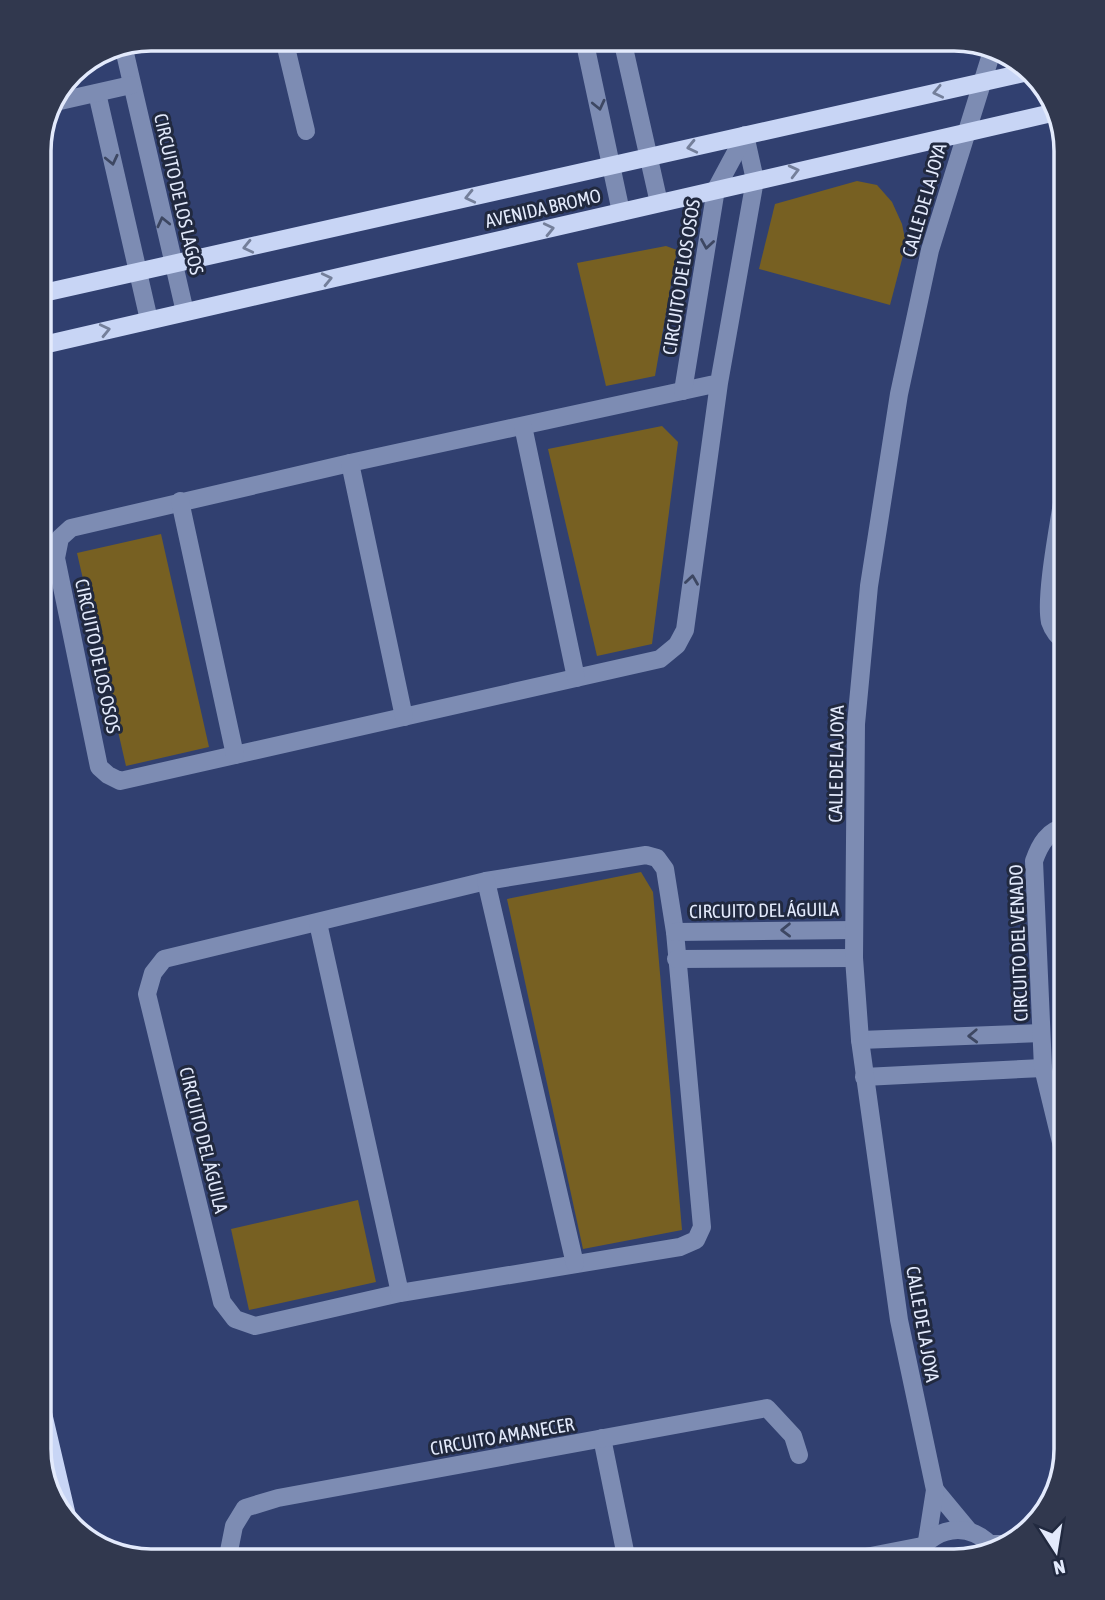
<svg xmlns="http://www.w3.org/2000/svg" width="1105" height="1600" viewBox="0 0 1105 1600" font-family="'Asap Condensed',sans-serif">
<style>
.green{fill:#776022}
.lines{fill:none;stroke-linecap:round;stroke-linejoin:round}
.minor{stroke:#7d8cb3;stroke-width:18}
.major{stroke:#c8d5f5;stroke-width:18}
.oneway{stroke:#747f9a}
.oneway2{stroke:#3d4762}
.labels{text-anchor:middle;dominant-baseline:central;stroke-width:6;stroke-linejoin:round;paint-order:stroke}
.street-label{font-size:19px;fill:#e3eafc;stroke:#21293f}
.rim{fill:none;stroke:#e3eafc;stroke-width:3.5}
</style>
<rect width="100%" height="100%" fill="#314070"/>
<g class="green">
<polygon points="857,181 877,185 892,202 902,224 906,244 890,305 759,269 775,204"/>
<polygon points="666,246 677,250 655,376 606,386 577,263"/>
<polygon points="662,426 678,442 652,644 597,656 548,449"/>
<polygon points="161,534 209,747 126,766 77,553"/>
<polygon points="1066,848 1066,1097 1059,1062 1056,850"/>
<polygon points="641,872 653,892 682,1230 583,1249 507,899"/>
<polygon points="358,1200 376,1282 249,1310 231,1229"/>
</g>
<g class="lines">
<g class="minor">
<polyline points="284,39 306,131"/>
<polyline points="584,39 621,212"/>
<polyline points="622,39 659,203"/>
<polyline points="286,46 322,39"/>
<polyline points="124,49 185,312"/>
<polyline points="97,93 149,320"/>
<polyline points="60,101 131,85"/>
<polyline points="719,383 350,463 71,528 60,538 56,558 99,767 108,775 120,781 660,659 677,645 685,630 719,383 755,180 745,135"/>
<polyline points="683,391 716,189 745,135"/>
<polyline points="523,426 576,678"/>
<polyline points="350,463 404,717"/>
<polyline points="180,501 235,755"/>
<path d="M1066 643C1059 638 1053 631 1050 622 1044 594 1062 509 1066 477"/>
<polygon points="646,855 657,858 665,869 675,932 702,1227 696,1240 680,1247 400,1293 255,1326 235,1319 222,1302 147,994 153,973 164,959 486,881"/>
<polyline points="486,881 575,1264"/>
<polyline points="318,923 400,1293"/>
<polyline points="675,932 854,930"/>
<polyline points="676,959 854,958"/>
<polyline points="860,1040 1041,1033"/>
<polyline points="864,1077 1043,1068"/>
<path d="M1066 1163 1043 1068 1034 861C1040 844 1048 830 1066 827"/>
<polyline points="602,1438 627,1561"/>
<polyline points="935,1490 969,1531"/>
<polyline points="927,1541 935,1490 899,1320 860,1040 854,958 856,724 869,586 899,394 930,250 993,48"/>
<polyline points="990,1544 1013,1544"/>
<polyline points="227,1561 234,1526 245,1508 278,1498 767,1408 793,1436 799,1455"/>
<polyline points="845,1561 922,1546"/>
<path d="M915 1561C928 1526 973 1518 995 1551"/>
</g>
<g class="major">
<polyline points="39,294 1028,72"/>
<polyline points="39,346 1056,112"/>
<polyline points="39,1396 68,1520"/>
</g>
</g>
<defs><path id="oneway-chevron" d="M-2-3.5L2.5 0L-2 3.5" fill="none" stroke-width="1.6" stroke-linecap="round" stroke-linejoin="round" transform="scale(1.75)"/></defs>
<g class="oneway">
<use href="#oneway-chevron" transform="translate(938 92) rotate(168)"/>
<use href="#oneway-chevron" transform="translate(692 147) rotate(167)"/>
<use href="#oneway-chevron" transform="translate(794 171) rotate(-14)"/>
<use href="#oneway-chevron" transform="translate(470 197) rotate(167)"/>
<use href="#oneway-chevron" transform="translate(549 229) rotate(-13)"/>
<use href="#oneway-chevron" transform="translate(248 247) rotate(167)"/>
<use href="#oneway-chevron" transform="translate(327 279) rotate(-13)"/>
<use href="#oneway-chevron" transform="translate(105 330) rotate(-13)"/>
</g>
<g class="oneway2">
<use href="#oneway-chevron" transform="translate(599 105) rotate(77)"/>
<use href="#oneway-chevron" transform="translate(112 160) rotate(77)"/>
<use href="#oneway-chevron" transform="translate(163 222) rotate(-103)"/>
<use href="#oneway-chevron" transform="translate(707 244) rotate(99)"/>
<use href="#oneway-chevron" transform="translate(692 580) rotate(-82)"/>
<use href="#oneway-chevron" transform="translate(786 930) rotate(179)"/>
<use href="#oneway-chevron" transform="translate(973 1036) rotate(178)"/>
</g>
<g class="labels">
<g class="street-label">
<text transform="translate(179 194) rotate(77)">CIRCUITO DE LOS LAGOS</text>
<text transform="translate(924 200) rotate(-74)">CALLE DE LA JOYA</text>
<text transform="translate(543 208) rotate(-13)">AVENIDA BROMO</text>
<text transform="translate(681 277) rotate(-81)">CIRCUITO DE LOS OSOS</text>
<text transform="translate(98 656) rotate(78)">CIRCUITO DE LOS OSOS</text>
<text transform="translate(836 764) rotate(-89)">CALLE DE LA JOYA</text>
<text transform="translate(764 910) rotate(-1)">CIRCUITO DEL ÁGUILA</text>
<text transform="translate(1018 943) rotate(-92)">CIRCUITO DEL VENADO</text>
<text transform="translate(204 1140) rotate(76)">CIRCUITO DEL ÁGUILA</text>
<text transform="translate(923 1324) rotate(80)">CALLE DE LA JOYA</text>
<text transform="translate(502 1436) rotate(-10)">CIRCUITO AMANECER</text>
</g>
</g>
<path d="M0 0H1105V1600H0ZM151 51H954A100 100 0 0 1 1054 151V1449A100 100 0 0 1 954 1549H151A100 100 0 0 1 51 1449V151A100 100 0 0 1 151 51Z" fill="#31384e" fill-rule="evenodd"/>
<path class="rim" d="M151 51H954A100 100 0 0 1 1054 151V1449A100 100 0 0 1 954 1549H151A100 100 0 0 1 51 1449V151A100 100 0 0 1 151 51Z"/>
<g transform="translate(1056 1551) rotate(168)" stroke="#21293f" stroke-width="5" paint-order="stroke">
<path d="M0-5L12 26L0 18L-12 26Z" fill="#e3eafc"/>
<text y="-10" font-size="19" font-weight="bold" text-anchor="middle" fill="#e3eafc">N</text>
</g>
</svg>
